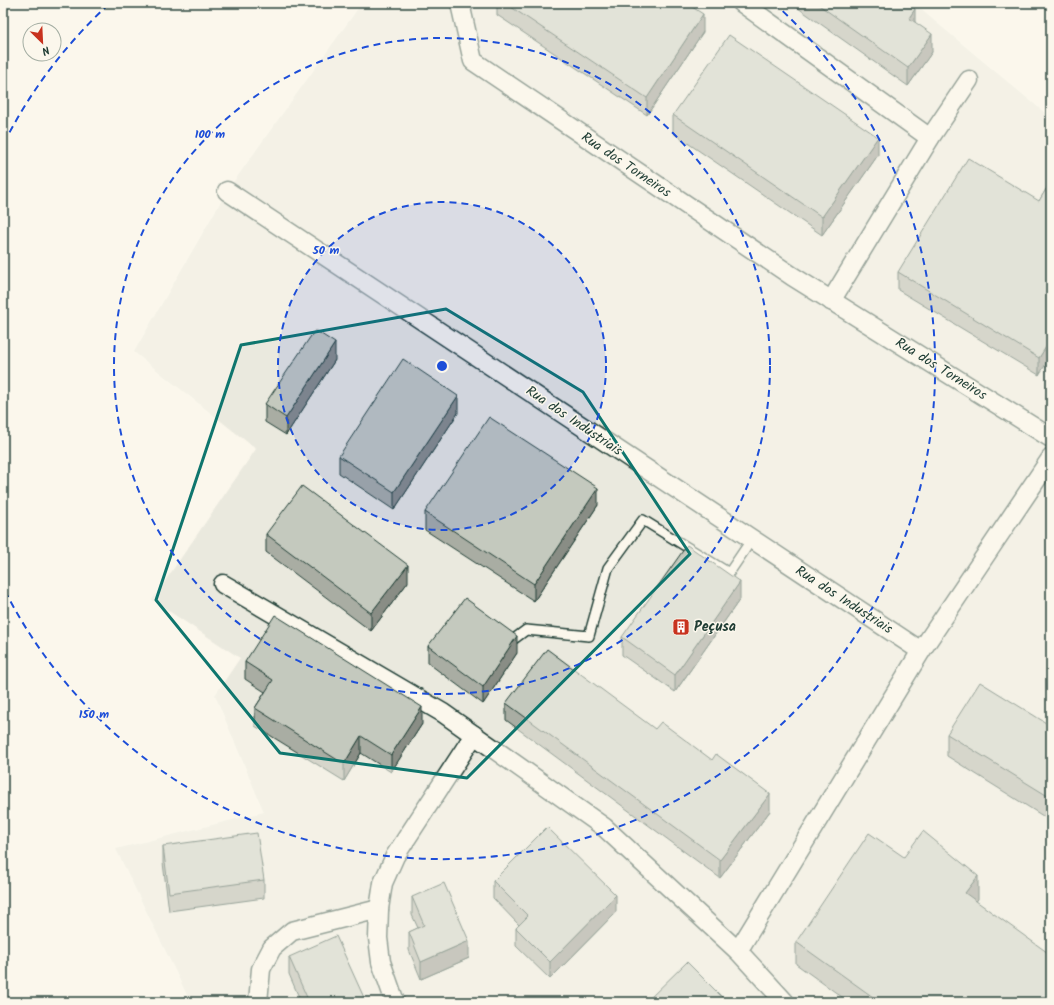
<svg xmlns="http://www.w3.org/2000/svg" width="1054" height="1005" viewBox="0 0 1054 1005" font-family="Kalam,sans-serif">
<style>
.built{fill:#eae9de}
.lines{fill:none;stroke-linecap:round;stroke-linejoin:round}
.lane-casing{stroke:#1f3d34;stroke-width:12}
.street-casing{stroke:#1f3d34;stroke-width:21}
.lane{stroke:#fbf7ec;stroke-width:9}
.street{stroke:#fbf7ec;stroke-width:18}
.wall{fill:#a9ada3;stroke:#1f3d34}
.shaded-wall{fill:#898d85;stroke:#1f3d34}
.building{fill:#c4c9be;stroke:#1f3d34}
.marked{fill:none;stroke:#0f766e;stroke-width:3;stroke-linejoin:round}
.ring{fill:none;stroke:#1d4ed8;stroke-width:2;stroke-dasharray:7 5}
.labels{text-anchor:middle;dominant-baseline:central;stroke-width:3;stroke-linejoin:round;paint-order:stroke}
.street-label{font-size:14px;fill:#1f3d34;stroke:#fbf7ec}
.poi-label{font-size:14px;font-weight:bold;fill:#1f3d34;stroke:#fbf7ec;text-anchor:start}
.centre{fill:#1d4ed8;stroke:#fbf7ec;stroke-width:2}
.ring-label{font-size:12px;text-anchor:middle;font-weight:bold;fill:#1d4ed8;stroke:#fbf7ec;stroke-width:3;stroke-linejoin:round;paint-order:stroke}
</style>
<rect width="100%" height="100%" fill="#fbf7ec"/>
<filter id="ink" filterUnits="userSpaceOnUse"><feTurbulence type="fractalNoise" baseFrequency=".025" numOctaves="2"/><feDisplacementMap in="SourceGraphic" scale="8" xChannelSelector="R" yChannelSelector="G"/><feConvolveMatrix kernelMatrix="1 2 1 2 8 2 1 2 1" color-interpolation-filters="sRGB"/></filter>
<g filter="url(#ink)">
<polygon class="built" points="362,3 913,3 1051,118 1051,1002 112,1002 188,997 116,849 264,812 215,695 240,658 152,600 256,449 134,352 227,191"/>
<g class="lines">
<g class="lane-casing">
<polyline id="lane" points="514,639 526,630 589,636 608,568 643,520 729,573 752,539"/>
</g>
<g class="street-casing">
<g id="street">
<polyline points="465,3 461,8 473,61 792,276 1051,438"/>
<polyline points="742,3 930,138 831,301"/>
<polyline points="930,138 969,80"/>
<polyline points="227,191 921,651"/>
<polyline points="223,584 443,713 604,827 738,951 785,1002"/>
<polyline points="738,951 921,651 1051,458"/>
<polyline points="258,1002 261,969 272,948 292,931 379,909"/>
<polyline points="395,1002 381,962 378,938 379,909 383,883 395,856 474,735"/>
</g>
</g>
<use href="#lane" class="lane"/>
<use href="#street" class="street"/>
</g>
<g class="wall">
<polygon points="497,3 686,3 703,32 647,115 497,15"/>
<polygon points="791,3 907,3 915,22 932,52 908,86"/>
<polygon points="673,115 878,155 822,235 673,133"/>
<polygon points="1051,181 1039,375 898,290 898,272 1039,201"/>
<polygon points="335,360 286,435 265,422 265,404"/>
<polygon points="458,413 394,510 339,473 339,456"/>
<polygon points="598,505 534,601 425,530 425,512"/>
<polygon points="266,534 408,582 371,631 266,552"/>
<polygon points="740,599 675,692 622,655 622,637"/>
<polygon points="428,646 517,653 483,704 428,663"/>
<polygon points="245,662 422,724 391,772 361,753 344,781 255,726 255,708 265,692 245,679"/>
<polygon points="506,703 655,729 770,811 720,878 506,720"/>
<polygon points="1051,726 1051,821 947,756 947,734"/>
<polygon points="163,846 264,880 264,898 169,911 163,863"/>
<polygon points="493,881 616,912 550,979 516,946 516,928 519,925 493,898"/>
<polygon points="412,897 469,958 421,979 409,950 409,932 418,928 412,915"/>
<polygon points="978,899 976,901 1051,1002 849,1002 796,964 796,942"/>
<polygon points="289,957 366,1002 301,1002 289,974"/>
</g>
<g class="shaded-wall">
<polygon points="915,9 915,26 909,18"/>
<polygon points="703,14 703,32 647,115 647,98"/>
<polygon points="932,34 932,52 908,86 908,68"/>
<polygon points="878,137 878,155 822,235 822,217"/>
<polygon points="1051,339 1051,356 1039,375 1039,358"/>
<polygon points="335,343 335,360 286,435 286,418"/>
<polygon points="458,396 458,413 394,510 394,492"/>
<polygon points="598,488 598,505 534,601 534,584"/>
<polygon points="408,565 408,582 371,631 371,613"/>
<polygon points="740,582 740,599 675,692 675,675"/>
<polygon points="517,636 517,653 483,704 483,687"/>
<polygon points="422,707 422,724 391,772 391,755"/>
<polygon points="361,736 361,753 344,781 344,764"/>
<polygon points="770,794 770,811 720,878 720,860"/>
<polygon points="978,876 978,899 965,916 965,893"/>
<polygon points="616,895 616,912 550,979 550,962"/>
<polygon points="469,941 469,958 421,979 421,962"/>
</g>
<g class="building">
<polygon points="505,3 686,3 703,14 647,98"/>
<polygon points="816,3 907,3 915,9 909,18 932,34 908,68"/>
<polygon points="729,35 878,137 822,217 673,115"/>
<polygon points="968,158 1039,201 1051,181 1051,339 1039,358 898,272"/>
<polygon points="315,330 335,343 286,418 265,404"/>
<polygon points="403,359 458,396 394,492 339,456"/>
<polygon points="489,417 598,488 534,584 425,512"/>
<polygon points="302,486 408,565 371,613 266,534"/>
<polygon points="687,545 740,582 675,675 622,637"/>
<polygon points="465,598 517,636 483,687 428,646"/>
<polygon points="275,615 422,707 391,755 361,736 344,764 255,708 273,680 245,662"/>
<polygon points="547,649 655,729 661,722 712,760 716,754 770,794 720,860 506,703"/>
<polygon points="980,682 1051,726 1051,798 947,734"/>
<polygon points="547,827 616,895 550,962 516,928 528,916 493,881"/>
<polygon points="923,831 978,876 965,893 1051,955 1051,1002 880,1002 796,942 869,833 904,857"/>
<polygon points="257,833 264,880 169,893 163,846"/>
<polygon points="444,883 469,941 421,962 409,932 424,925 412,897"/>
<polygon points="336,936 366,1002 309,1002 289,957"/>
<polygon points="687,962 727,1002 646,1002"/>
</g>
</g>
<path d="M0 0H1054V1005H0ZM446 309 583 392 690 554 467 778 280 753 156 600 241 345Z" fill="#fbf7ec" fill-opacity=".55" fill-rule="evenodd"/>
<path class="marked" d="M446 309 583 392 690 554 467 778 280 753 156 600 241 345Z"/>
<circle cx="442" cy="366" r="164" fill="#1d4ed8" fill-opacity=".12"/>
<g class="ring">
<circle cx="442" cy="366" r="164"/>
<circle cx="442" cy="366" r="328"/>
<path d="M4 143A492 492 0 0 1 110 3M774 3A492 492 0 1 1 4 589"/>
</g>
<defs>
<g id="building-square" transform="scale(0.9)"><rect x="-9" y="-9" width="18" height="18" rx="4" fill="#c8321e" stroke="#fbf7ec"/><path d="M-4-6H4V6H1V3H-1V6H-4ZM-2.5-4.3h1.7v1.8h-1.7ZM.8-4.3h1.7v1.8H.8ZM-2.5-1h1.7V.8h-1.7ZM.8-1h1.7V.8H.8Z" fill="#fff"/></g>
</defs>
<g fill-rule="evenodd">
<use href="#building-square" x="681" y="627"/>
</g>
<g class="labels">
<g class="street-label">
<text transform="translate(626 165) rotate(34)">Rua dos Torneiros</text>
<text transform="translate(941 369) rotate(32)">Rua dos Torneiros</text>
<text transform="translate(574 421) rotate(34)">Rua dos Industriais</text>
<text transform="translate(844 600) rotate(33)">Rua dos Industriais</text>
</g>
<g class="poi-label">
<text x="694" y="627">Peçusa</text>
</g>
</g>
<circle cx="442" cy="366" r="6" class="centre"/>
<g class="ring-label">
<text x="210" y="138">100 m</text>
<text x="326" y="254">50 m</text>
<text x="94" y="718">150 m</text>
</g>
<rect width="1054" height="1005" fill="none" stroke="#fbf7ec" stroke-width="16"/>
<rect x="8" y="8" width="1038" height="989" fill="none" stroke="#1f3d34" stroke-width="1.5" filter="url(#ink)"/>
<g transform="translate(42 42) rotate(156)"><circle r="19" fill="#fbf7ec" stroke="#a3ada2"/>
<path d="M0-3L7 15L0 10L-7 15Z" fill="#c8321e"/>
<text y="-6" font-size="11" font-weight="bold" text-anchor="middle" fill="#1f3d34">N</text>
</g>
</svg>
